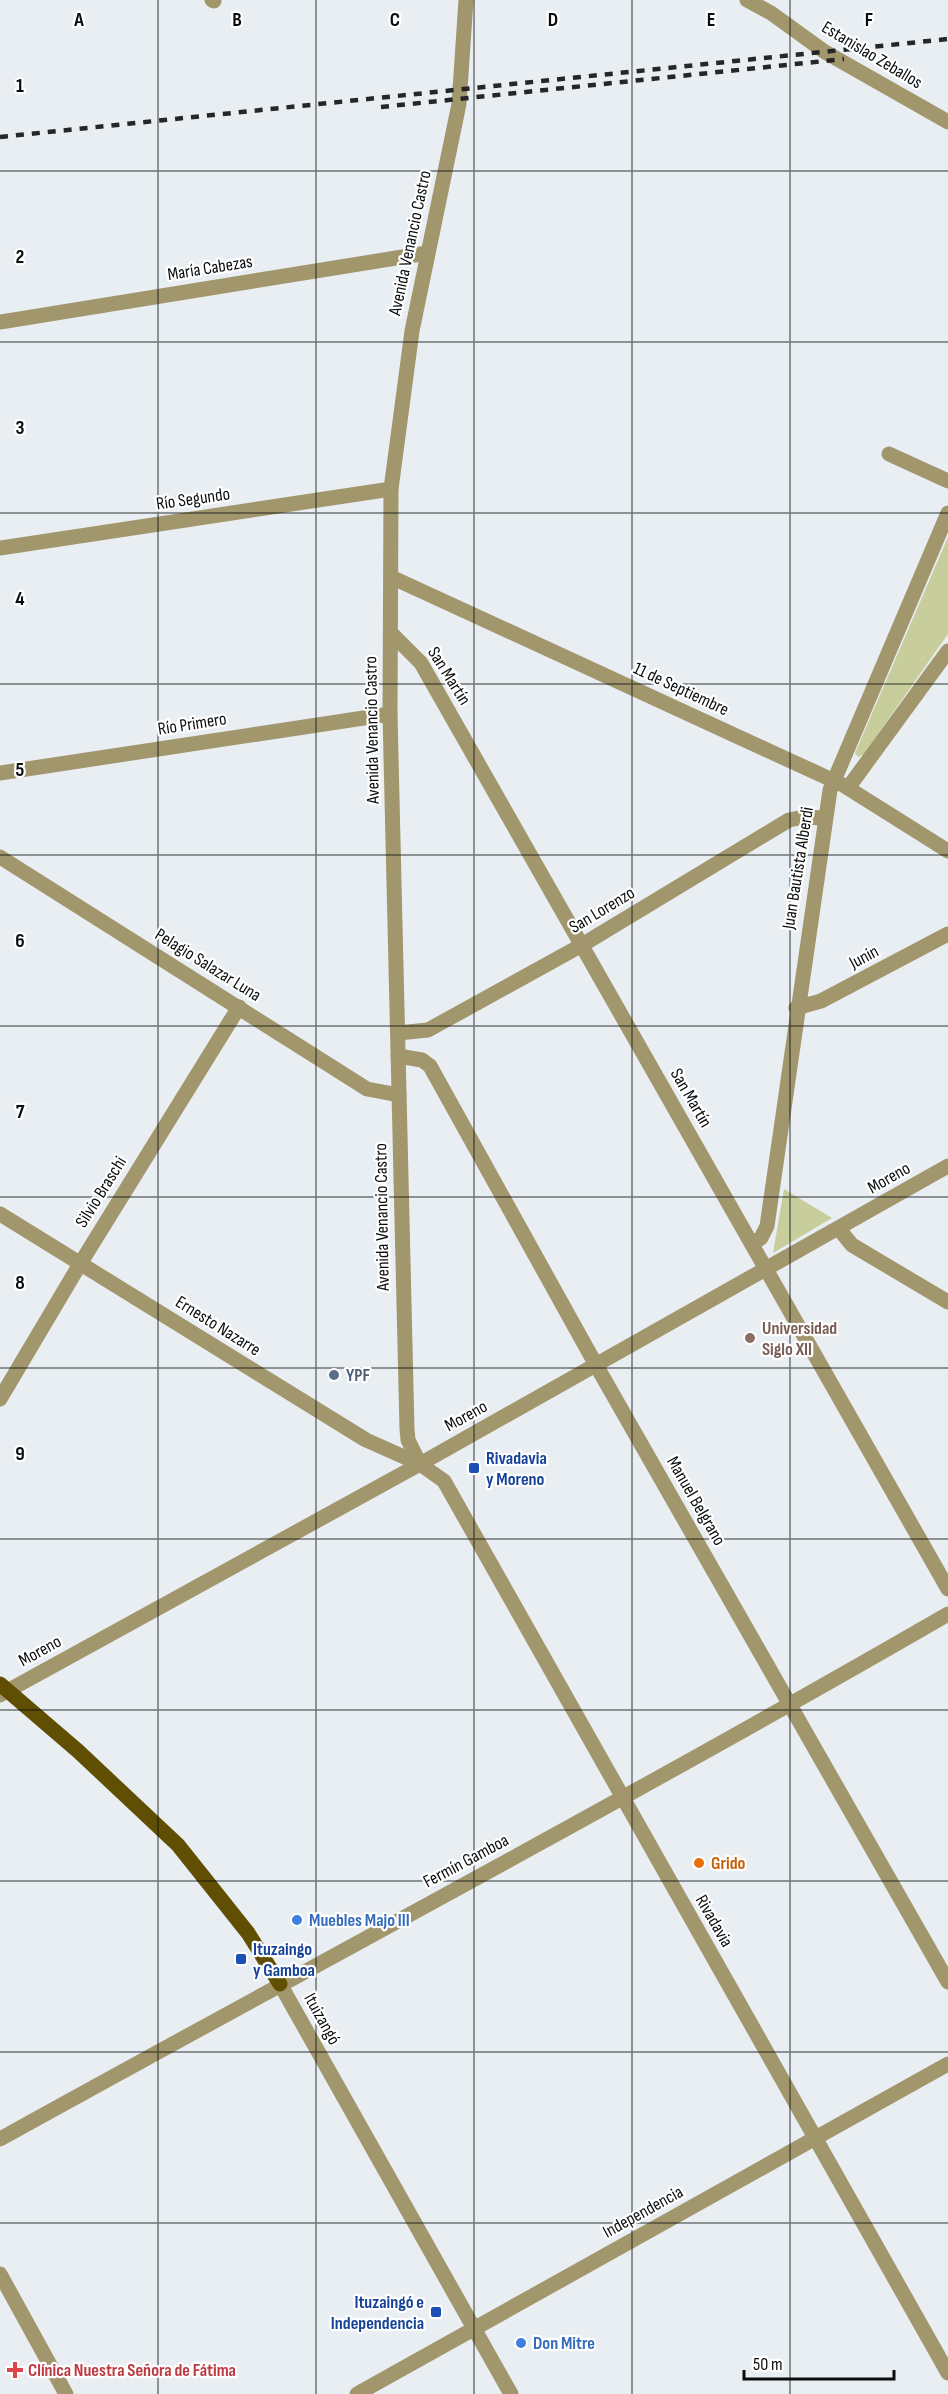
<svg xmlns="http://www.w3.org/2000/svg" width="948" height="2394" viewBox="0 0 948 2394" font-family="'Sofia Sans Condensed',sans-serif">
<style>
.green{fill:#c7ce9c}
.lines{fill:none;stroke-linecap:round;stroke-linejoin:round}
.minor{stroke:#a2966d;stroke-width:15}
.major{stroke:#604e02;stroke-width:15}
.rail{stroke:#242628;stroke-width:4.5;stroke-dasharray:8 8;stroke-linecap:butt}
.grid{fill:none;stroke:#0a0c0d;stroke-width:1.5;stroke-opacity:0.55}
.education-dot{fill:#8d6e63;stroke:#fff;stroke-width:2}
.service-dot{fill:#5c6f8a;stroke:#fff;stroke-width:2}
.transit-dot{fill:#1a4fb4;stroke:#fff;stroke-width:2}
.food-dot{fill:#e8710a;stroke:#fff;stroke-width:2}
.shop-dot{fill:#3f7fe0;stroke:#fff;stroke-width:2}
.health-dot{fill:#e0444e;stroke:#fff;stroke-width:2}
.labels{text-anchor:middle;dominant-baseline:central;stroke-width:4.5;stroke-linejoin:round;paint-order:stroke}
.street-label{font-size:18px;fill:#0a0c0d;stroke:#fff}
.education-label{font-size:18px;font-weight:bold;fill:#785e54;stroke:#fff;text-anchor:start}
.service-label{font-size:18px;font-weight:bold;fill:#4e5e75;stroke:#fff;text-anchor:start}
.transit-label{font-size:18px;font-weight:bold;fill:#164399;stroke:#fff;text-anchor:start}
.food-label{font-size:18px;font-weight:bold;fill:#c56008;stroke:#fff;text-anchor:start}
.shop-label{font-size:18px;font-weight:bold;fill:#366cbe;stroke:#fff;text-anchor:start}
.health-label{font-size:18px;font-weight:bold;fill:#be3a42;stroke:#fff;text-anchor:start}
.grid-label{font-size:20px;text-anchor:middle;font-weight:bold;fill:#0a0c0d;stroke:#fff;stroke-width:4.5;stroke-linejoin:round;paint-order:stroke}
</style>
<rect width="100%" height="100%" fill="#e9eef3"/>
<g class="green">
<polygon points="948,537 948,634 864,754 858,757 855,753"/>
<polygon points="784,1189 832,1218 773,1253"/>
</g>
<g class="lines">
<g class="minor">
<polyline points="212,0 214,1"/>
<polyline points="747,0 771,13 825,52 948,122"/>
<polyline points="0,322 427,253"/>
<polyline points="889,454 948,481"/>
<polyline points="0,548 391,489"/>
<polyline points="391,577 843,785 948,851"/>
<polyline points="391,633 421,663 948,1589"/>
<polyline points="0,773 390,714"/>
<polyline points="848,788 948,651"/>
<polyline points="0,857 367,1089 399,1095"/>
<polyline points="796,1008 821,1001 948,934"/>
<polyline points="398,1033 428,1030 582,945 789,820 804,817 824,818"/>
<polyline points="398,1056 422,1060 430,1066 596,1365 948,1982"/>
<polyline points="0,1214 366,1440 420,1464 444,1481 948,2373"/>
<polyline points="839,1229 852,1245 948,1302"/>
<polyline points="752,1244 761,1238 767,1226 830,790 948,513"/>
<polyline points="0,1399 80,1264 239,1007"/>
<polyline points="420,1464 408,1440 407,1429 390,714 391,489 412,331 459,104 466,0"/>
<polyline points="0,1695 420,1464 948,1166"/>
<polyline points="280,1984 511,2394"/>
<path d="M0 2139C316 1964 635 1795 948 1614"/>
<polyline points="0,2274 66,2394"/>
<polyline points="357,2394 948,2064"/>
</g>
<polyline class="major" points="0,1684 78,1751 178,1845 248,1933 280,1984"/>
<g class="rail">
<polyline points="381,107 844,59"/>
<polyline points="0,137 948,39"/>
</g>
</g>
<path class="grid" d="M158 0V2394M316 0V2394M474 0V2394M632 0V2394M790 0V2394M0 171H948M0 342H948M0 513H948M0 684H948M0 855H948M0 1026H948M0 1197H948M0 1368H948M0 1539H948M0 1710H948M0 1881H948M0 2052H948M0 2223H948"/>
<circle class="education-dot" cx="750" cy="1338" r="6"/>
<circle class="service-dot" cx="334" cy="1375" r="6"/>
<g class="transit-dot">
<rect x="468" y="1462" width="12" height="12" rx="3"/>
<rect x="235" y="1953" width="12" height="12" rx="3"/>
<rect x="430" y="2306" width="12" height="12" rx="3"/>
</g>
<circle class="food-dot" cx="699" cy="1863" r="6"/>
<g class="shop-dot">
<circle cx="297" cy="1920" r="6"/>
<circle cx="521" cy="2343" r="6"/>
</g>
<path class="health-dot" d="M12 2361h6v6h6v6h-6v6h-6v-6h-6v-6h6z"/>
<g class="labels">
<g class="street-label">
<text transform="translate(872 55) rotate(31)">Estanislao Zeballos</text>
<text transform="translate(410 243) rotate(-78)">Avenida Venancio Castro</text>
<text transform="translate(210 268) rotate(-9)">María Cabezas</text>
<text transform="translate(193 499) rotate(-8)">Río Segundo</text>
<text transform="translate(449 676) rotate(58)">San Martín</text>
<text transform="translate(681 689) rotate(25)">11 de Septiembre</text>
<text transform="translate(192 724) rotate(-9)">Río Primero</text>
<text transform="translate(372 730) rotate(-91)">Avenida Venancio Castro</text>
<text transform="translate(798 868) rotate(-81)">Juan Bautista Alberdi</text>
<text transform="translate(602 910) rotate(-31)">San Lorenzo</text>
<text transform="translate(864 957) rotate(-28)">Junin</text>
<text transform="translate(208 965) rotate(32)">Pelagio Salazar Luna</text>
<text transform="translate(691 1098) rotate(60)">San Martín</text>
<text transform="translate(889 1178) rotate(-30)">Moreno</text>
<text transform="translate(101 1192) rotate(-58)">Silvio Braschi</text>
<text transform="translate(382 1217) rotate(-91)">Avenida Venancio Castro</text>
<text transform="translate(218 1326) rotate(32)">Ernesto Nazarre</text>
<text transform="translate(466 1416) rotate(-29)">Moreno</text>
<text transform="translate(696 1501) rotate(60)">Manuel Belgrano</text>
<text transform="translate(40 1651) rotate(-29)">Moreno</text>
<text transform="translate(466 1861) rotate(-28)">Fermín Gamboa</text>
<text transform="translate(714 1921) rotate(60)">Rivadavia</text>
<text transform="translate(322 2019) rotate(61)">Ituizangó</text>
<text transform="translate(643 2212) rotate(-29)">Independencia</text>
</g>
<g class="education-label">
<text x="762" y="1328">Universidad<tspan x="762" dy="21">Siglo XII</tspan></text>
</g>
<g class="service-label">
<text x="346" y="1375">YPF</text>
</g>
<g class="transit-label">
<text x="486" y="1458">Rivadavia<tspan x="486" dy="21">y Moreno</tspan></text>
<text x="253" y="1949">Ituzaingo<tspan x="253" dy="21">y Gamboa</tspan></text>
<text x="424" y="2302" text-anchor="end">Ituzaingó e<tspan x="424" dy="21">Independencia</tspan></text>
</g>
<g class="food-label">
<text x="711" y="1863">Grido</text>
</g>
<g class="shop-label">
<text x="309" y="1920">Muebles Majo III</text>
<text x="533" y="2343">Don Mitre</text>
</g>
<g class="health-label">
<text x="28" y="2370">Clínica Nuestra Señora de Fátima</text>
</g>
</g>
<g class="grid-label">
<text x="79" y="26">A</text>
<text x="237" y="26">B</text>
<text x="395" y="26">C</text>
<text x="553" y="26">D</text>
<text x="711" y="26">E</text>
<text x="869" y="26">F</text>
<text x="20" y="92">1</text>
<text x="20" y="263">2</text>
<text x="20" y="434">3</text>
<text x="20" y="605">4</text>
<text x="20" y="776">5</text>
<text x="20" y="947">6</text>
<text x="20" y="1118">7</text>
<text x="20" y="1289">8</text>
<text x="20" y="1460">9</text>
</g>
<path d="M744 2370v9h150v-9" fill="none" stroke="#0a0c0d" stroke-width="3"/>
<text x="753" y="2370" font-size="18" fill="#0a0c0d" stroke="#ffffff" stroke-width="4.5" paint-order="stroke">50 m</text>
</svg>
